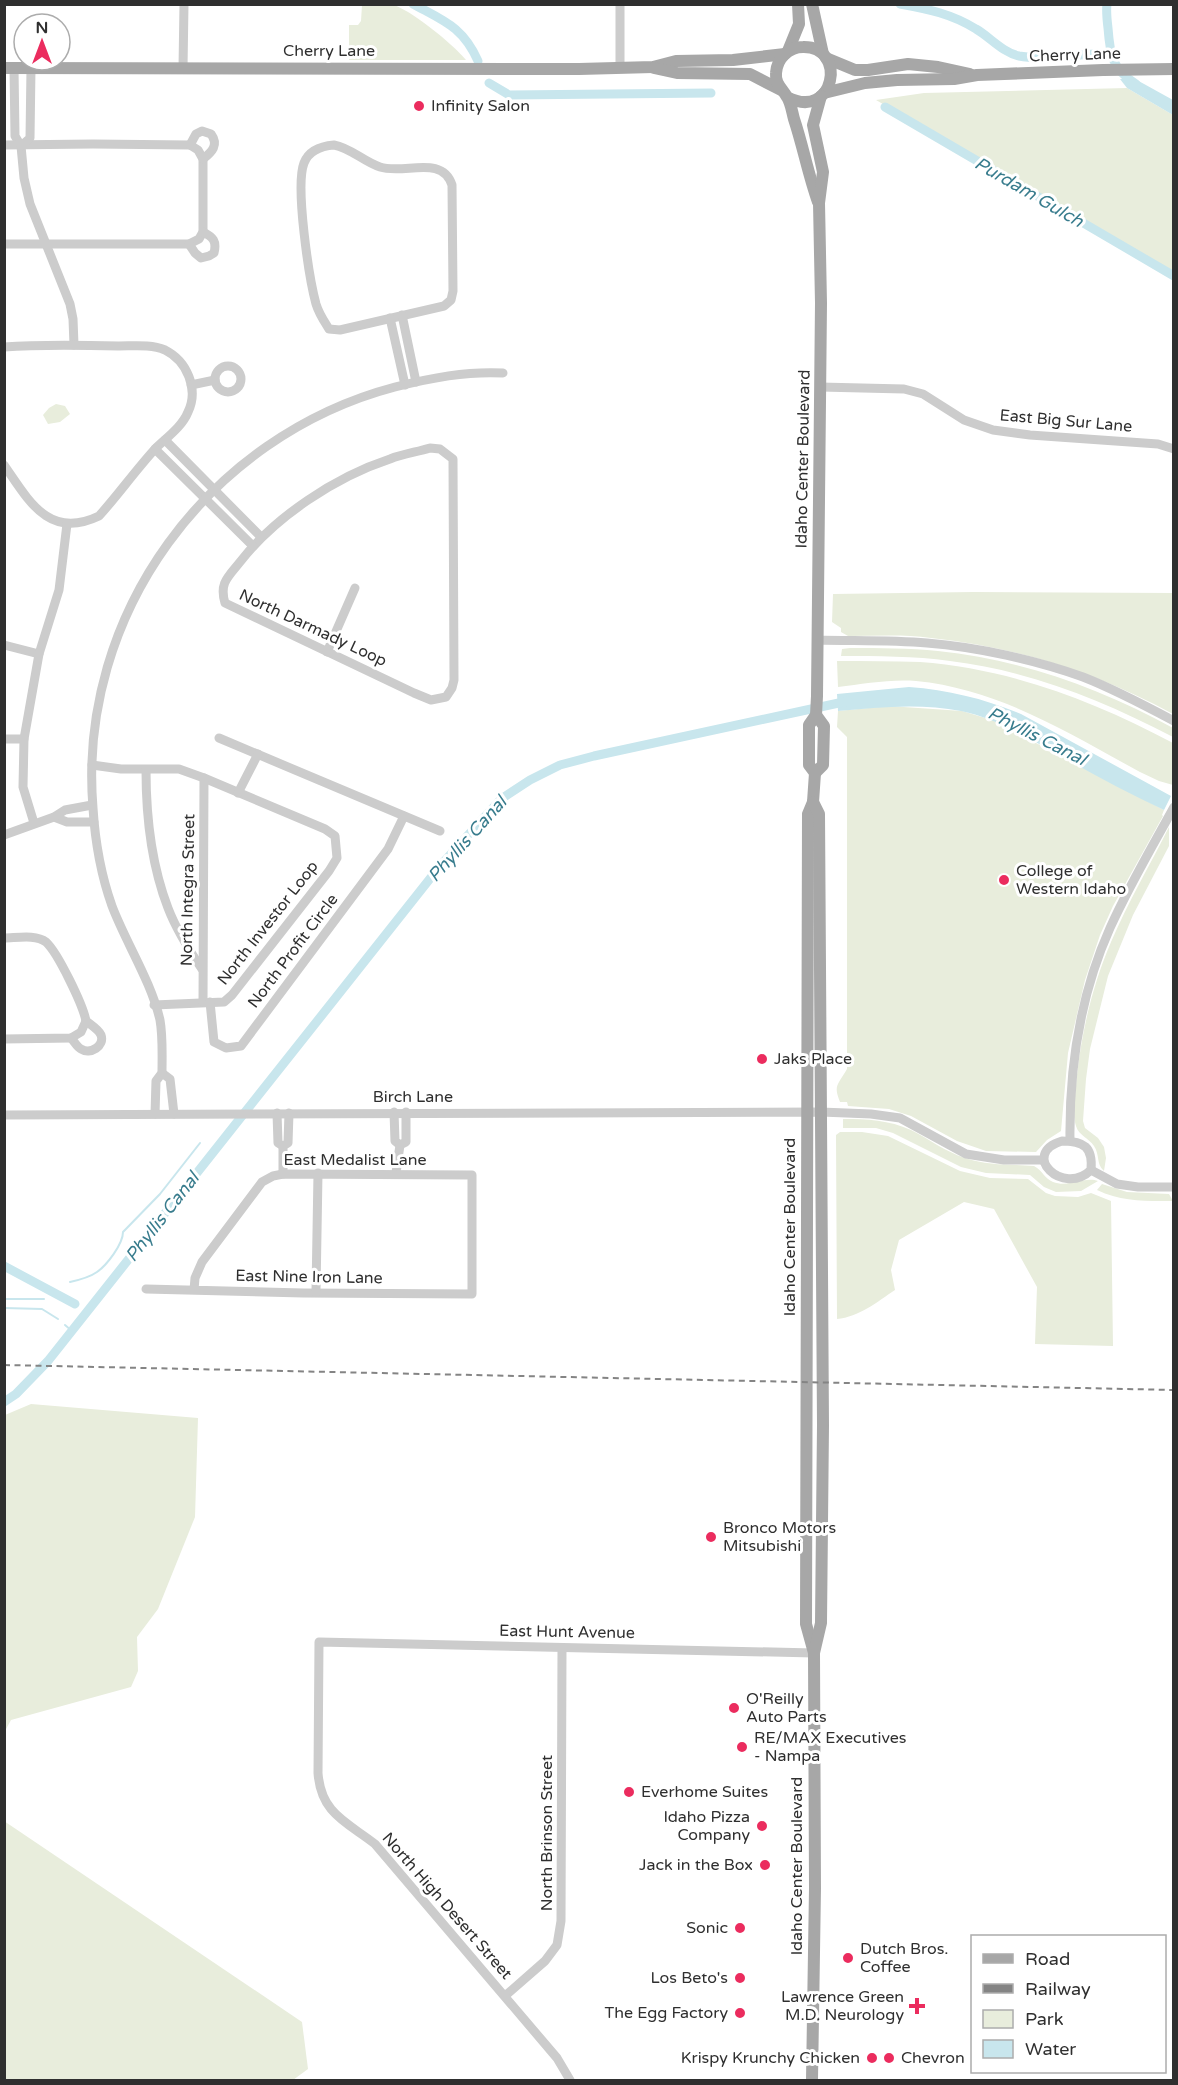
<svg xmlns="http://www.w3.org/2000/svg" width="1178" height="2085" viewBox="0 0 1178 2085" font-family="'Varela Round',sans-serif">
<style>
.green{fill:#e8eddc}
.water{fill:#c8e6ed}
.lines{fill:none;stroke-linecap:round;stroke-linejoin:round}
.stream{stroke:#c8e6ed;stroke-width:2}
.canal{stroke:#c8e6ed;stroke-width:9}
.minor{stroke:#ccc;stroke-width:9}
.major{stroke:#a7a7a7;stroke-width:12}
.rail{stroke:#848484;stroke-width:2;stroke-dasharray:6 4.5;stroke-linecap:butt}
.poi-dot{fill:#eb2c5e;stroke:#fff;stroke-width:2}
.labels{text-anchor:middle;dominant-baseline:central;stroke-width:6;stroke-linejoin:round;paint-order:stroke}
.street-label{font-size:16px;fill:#2f2f2f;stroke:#fff}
.poi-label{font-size:16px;fill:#2f2f2f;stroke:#fff;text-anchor:start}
.water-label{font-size:18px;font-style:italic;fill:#387c8d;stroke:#fff}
</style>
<rect width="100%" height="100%" fill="#fff"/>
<g class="green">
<path d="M362 5C371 4 382 3 391 4 410 9 453 44 466 60H349V25H358L361 21Z"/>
<polygon points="1127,88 1173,115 1173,274 876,100 924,93"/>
<polygon points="56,404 65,406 70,414 60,422 48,424 43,415 49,408"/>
<path d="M973 592 1173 593V714C1095 672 1020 648 931 638 904 634 876 636 848 636L841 632V628L832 622 833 594Z"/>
<path d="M850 648C880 648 909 648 938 651 1022 660 1100 688 1173 728V737C1102 700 1031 671 950 661 914 656 877 656 841 656L842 649Z"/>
<path d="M837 661C865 661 893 661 920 662 1012 669 1094 701 1173 743V785L1159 781 1140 772C1068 733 999 689 916 681 890 679 863 684 838 687Z"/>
<path d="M889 706 962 711 992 720 1164 810 1162 815 1163 816 1113 906 1100 935 1085 980 1068 1053 1061 1131 1047 1140 1036 1152 986 1151 957 1141 911 1116 889 1109 848 1106 847 1102H840C833 1085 838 1085 847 1069V737L837 727 838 711Z"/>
<path d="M1169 827V846L1133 915 1108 976 1090 1049 1086 1079 1083 1121 1085 1128 1098 1138 1104 1147 1106 1158 1104 1171C1096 1164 1100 1155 1094 1146 1089 1138 1079 1136 1076 1126 1072 1114 1076 1089 1077 1075 1082 1030 1093 984 1111 942 1128 902 1150 865 1169 827Z"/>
<path d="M843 1119C867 1119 889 1120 911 1130 929 1139 946 1152 965 1158 988 1166 1010 1164 1034 1166 1042 1170 1045 1179 1053 1182 1069 1188 1085 1176 1098 1181L1081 1191 1056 1192 1044 1187 1030 1175 986 1173 961 1167 893 1133 876 1128H843Z"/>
<path d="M840 1132H862L888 1136 960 1171 990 1178 1028 1179 1046 1193 1055 1196 1078 1197 1091 1193 1111 1201 1113 1346 1035 1344 1037 1287 994 1209 964 1202 899 1240 891 1270 895 1290C877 1302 859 1317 837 1319L836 1135Z"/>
<path d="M1102 1184 1127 1192 1169 1194 1173 1201C1145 1201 1122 1202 1097 1190Z"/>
<polygon points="31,1404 198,1418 195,1517 158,1609 137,1637 138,1671 131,1687 11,1720 5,1731 5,1415"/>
<polygon points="4,1821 302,2022 308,2069 293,2080 5,2080"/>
</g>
<g class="water">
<polygon points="1120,79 1135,79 1173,100 1173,115 1127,88"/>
<path d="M909 687C949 690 985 699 1021 714L1171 796 1164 810C1130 794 1098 777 1066 759 1033 741 999 719 961 711 921 703 879 707 838 711L837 694Z"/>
</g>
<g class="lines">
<g class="stream">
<path d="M70 1282C79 1280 90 1277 97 1272 107 1265 123 1244 123 1232L160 1194 200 1143"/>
<polyline points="4,1299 44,1299"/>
<polyline points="4,1308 42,1309 58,1319"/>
<polyline points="65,1325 72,1331"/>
</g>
<g class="canal">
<path d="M413 4C444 21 463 27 478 61"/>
<path d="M900 4C928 9 952 14 976 29 990 37 1002 52 1019 56 1041 60 1072 55 1095 54"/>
<path d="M1107 4C1106 12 1107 20 1108 28 1110 55 1112 69 1136 84"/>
<polyline points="489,83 509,95 711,93"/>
<polyline points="885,107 1174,276"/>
<polyline points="4,1266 75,1304"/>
<polyline points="4,1402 16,1394 48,1361 440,866 501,799 530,780 560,765 594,756 848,701"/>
</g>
<g class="minor">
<polyline points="620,4 620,68"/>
<polyline points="14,68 15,136 21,146 24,178 30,204 70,304 73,319 74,345"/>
<polyline points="183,68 184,4"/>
<polyline points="4,145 93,144 190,145 198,150 203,159 203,232 199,239 189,244 4,244"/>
<path d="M190 145 196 134 202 131 211 134C219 145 212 152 203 159"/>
<path d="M334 145C351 148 364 162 380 167 404 175 442 154 452 185L453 291 451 300 444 306 340 330 329 329C324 321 319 314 316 304 309 278 295 186 304 163 309 150 322 146 334 145Z"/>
<polyline points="21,146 30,138 31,68"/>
<path d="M189 244 195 253 201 258 209 256 214 253C217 241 213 237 203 232"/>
<polyline points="402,315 416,382"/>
<polyline points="390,318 405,385"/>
<path d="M4 347C43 344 81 345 119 346 134 346 151 344 165 350 187 361 199 389 188 412 182 427 166 438 155 449 135 471 118 495 99 516 49 540 29 501 4 465"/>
<circle cx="228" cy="379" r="13"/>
<polyline points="191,385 215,380"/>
<polyline points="820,387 904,389 923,394 964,420 993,430 1030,435 1158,444 1174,449"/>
<polyline points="165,440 261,537"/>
<path d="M430 448 440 449 453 459 454 680 452 688 446 697 431 700 414 693 225 603C219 583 228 577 240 562 275 517 335 477 390 459 403 454 417 452 430 448Z"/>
<polyline points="155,449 253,546"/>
<path d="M817 640C854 641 891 640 927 643 977 647 1036 660 1083 677 1114 689 1144 705 1174 721"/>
<polyline points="4,645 39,654"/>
<polyline points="327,652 355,588"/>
<polyline points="219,738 440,831"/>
<polyline points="4,739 24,739"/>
<polyline points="92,765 121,769 179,769 204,778 325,829 335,836 337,858 329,871 232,995 224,1002 154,1005"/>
<path d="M146 770C146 816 151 864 168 908 176 929 189 950 202 969"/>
<polyline points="238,793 258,754"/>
<polyline points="54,817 67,822 94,822"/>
<polyline points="34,823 23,787 24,739 39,654 59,590 67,524"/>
<polyline points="4,835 54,817 65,810 92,805"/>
<path d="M4 938C16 938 36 934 46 942 58 953 83 1005 86 1021"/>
<polyline points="203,1002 204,778"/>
<polyline points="210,1002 214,1042 226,1048 241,1046 388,849 404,816"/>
<path d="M71 1038C74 1041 77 1047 81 1049 90 1055 105 1046 101 1035 99 1030 91 1025 86 1021"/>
<polyline points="4,1039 71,1038 81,1032 86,1021"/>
<polyline points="162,1073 170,1079 174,1114"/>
<polyline points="394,1112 395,1141 400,1145"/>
<polyline points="277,1113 278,1143 283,1146"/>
<path d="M155 1114 156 1081 162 1073C162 1056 163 1037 160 1020 151 981 126 943 112 906 101 875 95 840 93 808 77 614 209 436 395 387 431 378 466 371 503 373"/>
<polyline points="4,1115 821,1112 871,1114 900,1118 966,1154 1004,1160 1043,1160"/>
<path d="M1062 1141C1084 1141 1093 1147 1091 1170 1063 1197 1019 1154 1062 1141Z"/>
<path d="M1070 1141C1069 1068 1080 995 1110 928 1129 886 1152 847 1174 807"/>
<polyline points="1091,1170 1117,1184 1138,1187 1174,1187"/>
<polyline points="396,1173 400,1145 406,1142 406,1112"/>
<polyline points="283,1174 283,1146 288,1143 289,1113"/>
<polyline points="146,1289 303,1293 472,1294 472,1175 283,1174 273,1176 262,1182 202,1262 195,1278 194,1290"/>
<polyline points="316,1292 318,1173"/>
<polyline points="505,1996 545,1961 557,1945 561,1921 562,1648"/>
<path d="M570 2080 557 2058 375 1844C347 1822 321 1814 318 1773L319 1642 814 1653"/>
</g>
<g class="major">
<polyline points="812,4 823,54"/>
<polyline points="788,51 799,24 798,4"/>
<polyline points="826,58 855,70 868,70 908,64 938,67 970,74"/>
<polyline points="4,68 579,69 653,67 676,61 733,60 785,54"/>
<polyline points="654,68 677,73 750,74 781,90"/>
<polyline points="824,93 865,83 897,80 954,79 977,75 1103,70 1174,69"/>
<path d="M787 97C835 122 848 46 803 47 789 47 777 58 776 73 775 84 782 88 787 97 791 103 792 112 794 119 803 146 808 174 818 202"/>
<polyline points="815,773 823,765 824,726 816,715"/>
<polyline points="814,1653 806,1624 808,814 813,802 815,773 809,765 809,725 816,715 817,696 821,303 819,203 823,172 813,125 821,96"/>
<polyline points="812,2080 815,1888 814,1653 821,1623 823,1425 819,814 813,802"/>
</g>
<polyline class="rail" points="4,1365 1174,1390"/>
</g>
<g class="poi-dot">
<circle cx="419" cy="106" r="6"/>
<circle cx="1004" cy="880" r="6"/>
<circle cx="762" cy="1059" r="6"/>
<circle cx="711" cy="1537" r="6"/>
<circle cx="734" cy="1708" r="6"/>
<circle cx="742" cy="1747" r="6"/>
<circle cx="629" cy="1792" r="6"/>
<circle cx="762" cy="1826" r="6"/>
<circle cx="765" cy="1865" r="6"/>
<circle cx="740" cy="1928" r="6"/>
<circle cx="848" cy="1958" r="6"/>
<circle cx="740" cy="1978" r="6"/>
<path d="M914 1997h6v6h6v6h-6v6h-6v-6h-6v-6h6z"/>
<circle cx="740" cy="2013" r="6"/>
<circle cx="872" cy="2058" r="6"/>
<circle cx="889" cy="2058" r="6"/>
</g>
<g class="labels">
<g class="street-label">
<text x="329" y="51">Cherry Lane</text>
<text transform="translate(1075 55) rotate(-2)">Cherry Lane</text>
<text transform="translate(1066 421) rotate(5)">East Big Sur Lane</text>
<text transform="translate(803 459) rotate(-89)">Idaho Center Boulevard</text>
<text transform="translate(313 628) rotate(25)">North Darmady Loop</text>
<text transform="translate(188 890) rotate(-89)">North Integra Street</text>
<text transform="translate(268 923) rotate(-52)">North Investor Loop</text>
<text transform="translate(293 951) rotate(-53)">North Profit Circle</text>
<text x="413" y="1097">Birch Lane</text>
<text x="355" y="1160">East Medalist Lane</text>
<text transform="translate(790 1227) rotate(-90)">Idaho Center Boulevard</text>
<text transform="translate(309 1277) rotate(1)">East Nine Iron Lane</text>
<text transform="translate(567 1632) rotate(1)">East Hunt Avenue</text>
<text transform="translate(547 1833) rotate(-90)">North Brinson Street</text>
<text transform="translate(797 1866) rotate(-90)">Idaho Center Boulevard</text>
<text transform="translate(447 1906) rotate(49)">North High Desert Street</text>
</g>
<g class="poi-label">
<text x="431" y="106">Infinity Salon</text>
<text x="1016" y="871">College of<tspan x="1016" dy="18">Western Idaho</tspan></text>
<text x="774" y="1059">Jaks Place</text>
<text x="723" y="1528">Bronco Motors<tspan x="723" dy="18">Mitsubishi</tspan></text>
<text x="746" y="1699">O'Reilly<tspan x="746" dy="18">Auto Parts</tspan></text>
<text x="754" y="1738">RE/MAX Executives<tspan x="754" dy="18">- Nampa</tspan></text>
<text x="641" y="1792">Everhome Suites</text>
<text x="750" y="1817" text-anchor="end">Idaho Pizza<tspan x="750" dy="18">Company</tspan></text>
<text x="753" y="1865" text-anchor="end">Jack in the Box</text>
<text x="728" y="1928" text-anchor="end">Sonic</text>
<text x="860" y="1949">Dutch Bros.<tspan x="860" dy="18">Coffee</tspan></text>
<text x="728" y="1978" text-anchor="end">Los Beto's</text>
<text x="904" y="1997" text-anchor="end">Lawrence Green<tspan x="904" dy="18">M.D. Neurology</tspan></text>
<text x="728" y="2013" text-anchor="end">The Egg Factory</text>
<text x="860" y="2058" text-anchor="end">Krispy Krunchy Chicken</text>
<text x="901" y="2058">Chevron</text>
</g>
<g class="water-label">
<text transform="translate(1029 192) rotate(30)">Purdam Gulch</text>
<text transform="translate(1037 736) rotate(27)">Phyllis Canal</text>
<text transform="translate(467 839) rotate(-48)">Phyllis Canal</text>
<text transform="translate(162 1217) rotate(-52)">Phyllis Canal</text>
</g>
</g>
<rect width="1178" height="2085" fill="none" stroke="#2f2f2f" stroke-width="12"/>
<rect x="971" y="1935" width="195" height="138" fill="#ffffff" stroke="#acacac" stroke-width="1.5"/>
<rect x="983" y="1954" width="30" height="9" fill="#a7a7a7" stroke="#acacac" stroke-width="1.5"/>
<text x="1025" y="1965" font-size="18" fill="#2f2f2f">Road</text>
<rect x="983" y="1984" width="30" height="9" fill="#848484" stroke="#acacac" stroke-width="1.5"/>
<text x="1025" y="1995" font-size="18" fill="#2f2f2f">Railway</text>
<rect x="983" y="2010" width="30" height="18" fill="#e8eddc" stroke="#acacac" stroke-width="1.5"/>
<text x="1025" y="2025" font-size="18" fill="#2f2f2f">Park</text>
<rect x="983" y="2040" width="30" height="18" fill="#c8e6ed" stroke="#acacac" stroke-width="1.5"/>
<text x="1025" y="2055" font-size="18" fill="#2f2f2f">Water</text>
<g transform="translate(42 42)"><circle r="28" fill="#ffffff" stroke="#acacac" stroke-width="1.5"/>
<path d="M0-4.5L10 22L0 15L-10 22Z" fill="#eb2c5e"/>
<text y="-9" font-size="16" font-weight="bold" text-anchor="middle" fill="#2f2f2f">N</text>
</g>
</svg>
